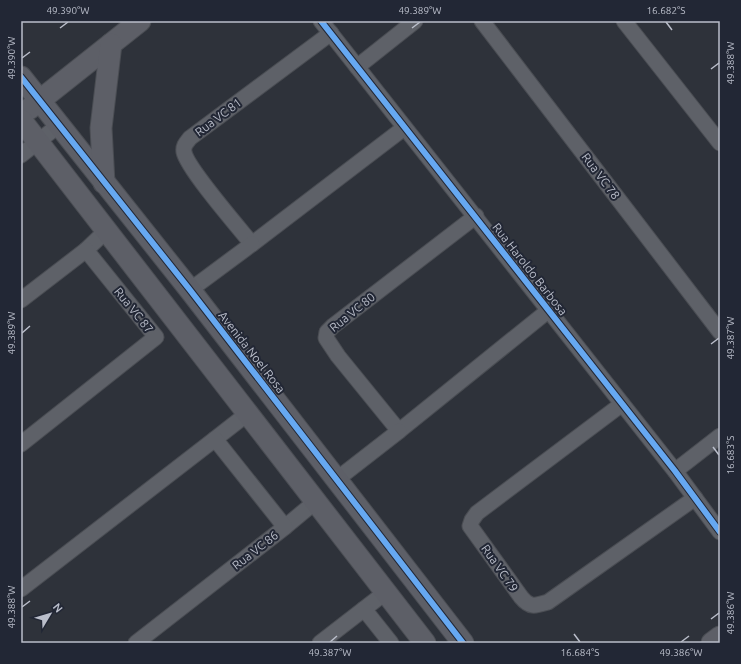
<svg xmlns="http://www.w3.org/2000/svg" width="741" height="664" viewBox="0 0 741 664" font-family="Ubuntu,sans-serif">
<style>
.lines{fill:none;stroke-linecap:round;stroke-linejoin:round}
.street-casing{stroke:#4a4d53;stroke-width:17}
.secondary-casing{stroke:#4a4d53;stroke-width:23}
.street{stroke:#5e6168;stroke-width:15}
.secondary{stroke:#5d5f67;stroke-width:21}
.cycleway-casing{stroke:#222735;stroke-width:8}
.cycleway{stroke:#66a8f1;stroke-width:6}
.ticks{fill:none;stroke:#babeca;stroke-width:1.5}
.labels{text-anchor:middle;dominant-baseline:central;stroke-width:4;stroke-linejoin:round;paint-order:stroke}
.street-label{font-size:12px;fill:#babeca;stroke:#222735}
.neatline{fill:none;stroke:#babeca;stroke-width:1.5}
.ticks-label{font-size:10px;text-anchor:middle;fill:#babeca}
</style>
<rect width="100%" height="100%" fill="#2e323a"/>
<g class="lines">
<g class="street-casing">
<g id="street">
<polyline points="321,21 675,471 720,532"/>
<polyline points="482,21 720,332"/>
<polyline points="624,21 720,143"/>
<path d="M331 33 190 138C186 143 183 146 184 152 187 168 239 228 252 244L404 128"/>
<polyline points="357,67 415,21"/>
<polyline points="21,155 59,125"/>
<polyline points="476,216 333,326 327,332 326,338 338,356 399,431 549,310"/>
<polyline points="86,250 107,230"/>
<polyline points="190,290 252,244"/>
<polyline points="21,300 86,250 156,337 21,444"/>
<path d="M622 404 477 513 472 520 470 526 521 597C530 608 535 606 548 602L695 498"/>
<polyline points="215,439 247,414"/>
<polyline points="675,471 720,436"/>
<polyline points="336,480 399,431"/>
<polyline points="285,527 315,502"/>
<polyline points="21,589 215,439 285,527 136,643"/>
<polyline points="364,609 386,592"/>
<polyline points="320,643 364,609 391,643"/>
</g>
</g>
<g class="secondary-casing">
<g id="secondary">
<polyline points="21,77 190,290 463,643"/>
<polyline points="29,109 140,21"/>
<polyline points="21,120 425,643"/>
<polyline points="104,183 101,128 111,44"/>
<polyline points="712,643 720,637"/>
</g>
</g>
<use href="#street" class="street"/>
<use href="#secondary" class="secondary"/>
<g class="cycleway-casing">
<g id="cycleway">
<polyline points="321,21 675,471 720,532"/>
<polyline points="21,77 190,290 463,643"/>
</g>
</g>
<use href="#cycleway" class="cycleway"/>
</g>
<path class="ticks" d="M666 22 672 30M60 28 68 22M412 28 420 22M22 58 30 52M711 69 719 63M22 333 30 326M711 344 719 338M713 447 719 455M22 607 30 601M711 619 719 613M574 634 580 642M330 642 337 636M681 642 689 636"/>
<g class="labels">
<g class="street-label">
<text transform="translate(218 117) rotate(-37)">Rua VC 81</text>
<text transform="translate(601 176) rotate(53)">Rua VC 78</text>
<text transform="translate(530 269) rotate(52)">Rua Haroldo Barbosa</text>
<text transform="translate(134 310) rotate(51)">Rua VC 87</text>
<text transform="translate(352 312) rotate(-39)">Rua VC 80</text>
<text transform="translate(252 352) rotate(52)">Avenida Noel Rosa</text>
<text transform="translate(255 550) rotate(-38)">Rua VC 86</text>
<text transform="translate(500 568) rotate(55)">Rua VC 79</text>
</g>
</g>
<rect width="741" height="664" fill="none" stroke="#222735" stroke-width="44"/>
<g transform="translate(50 614) rotate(52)" stroke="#222735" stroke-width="3" paint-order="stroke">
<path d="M0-3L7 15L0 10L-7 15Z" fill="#babeca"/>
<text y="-6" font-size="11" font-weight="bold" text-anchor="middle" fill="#babeca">N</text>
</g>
<rect x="22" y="22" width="697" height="620" class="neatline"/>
<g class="ticks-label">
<text x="68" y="14">49.390°W</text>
<text x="420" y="14">49.389°W</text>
<text x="666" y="14">16.682°S</text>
<text transform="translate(11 58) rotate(-90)" y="4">49.390°W</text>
<text transform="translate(730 63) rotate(-90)" y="4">49.388°W</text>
<text transform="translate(11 333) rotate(-90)" y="4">49.389°W</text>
<text transform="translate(730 338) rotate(-90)" y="4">49.387°W</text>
<text transform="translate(730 455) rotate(-90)" y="4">16.683°S</text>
<text transform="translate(11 607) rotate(-90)" y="4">49.388°W</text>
<text transform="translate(730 613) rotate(-90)" y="4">49.386°W</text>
<text x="330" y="656">49.387°W</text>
<text x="580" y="656">16.684°S</text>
<text x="681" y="656">49.386°W</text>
</g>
</svg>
